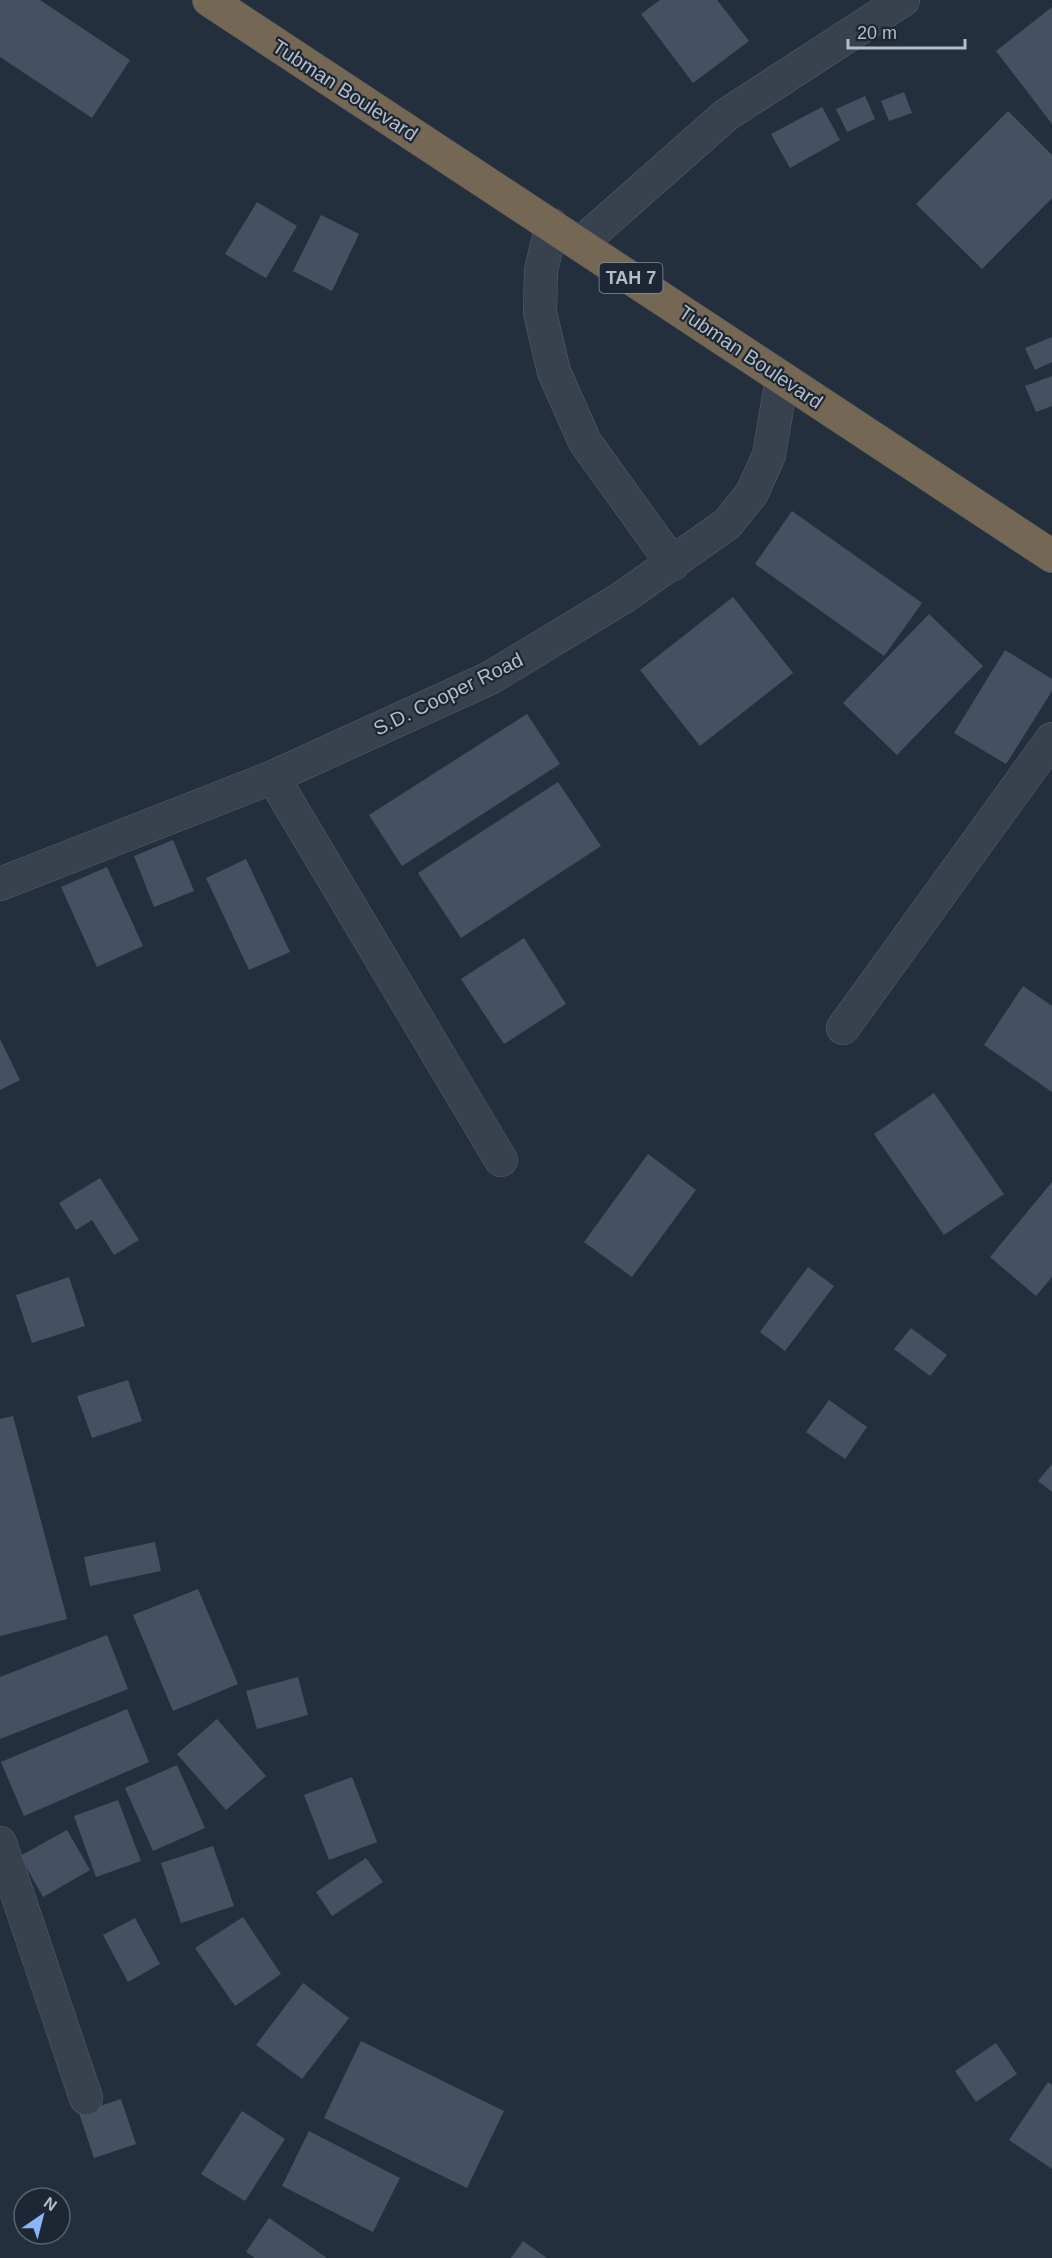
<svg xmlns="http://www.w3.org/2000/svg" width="1052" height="2258" font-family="Arial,sans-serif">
<rect width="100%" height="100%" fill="#242f3e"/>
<g fill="#455162">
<path d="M0 0H40L130 60 92 118 0 57Z"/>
<path d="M660 0H717L749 41 693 83 641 14Z"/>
<path d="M1052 7V124L996 51Z"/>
<path d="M904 92 912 113 889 121 881 101Z"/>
<path d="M865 96 875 119 847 132 836 109Z"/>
<path d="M822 107 840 140 790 168 771 134Z"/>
<path d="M1008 111 1052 155V198L982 269 916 204Z"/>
<path d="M257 202 297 226 266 278 225 254Z"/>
<path d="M321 215 359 234 332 291 293 271Z"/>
<path d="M1052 337V362L1035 370 1025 348Z"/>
<path d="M1052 376V406L1036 412 1025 386Z"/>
<path d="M792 511 922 603 884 656 755 564Z"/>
<path d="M733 597 793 673 700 746 640 670Z"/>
<path d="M929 614 983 666 897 755 843 703Z"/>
<path d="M1005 650 1052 679V691L1006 764 954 733Z"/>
<path d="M527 714 560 764 402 866 369 815Z"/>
<path d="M558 782 601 846 461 938 418 873Z"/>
<path d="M173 840 194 891 154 907 134 856Z"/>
<path d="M246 859 290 952 249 970 206 878Z"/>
<path d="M107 867 143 946 97 967 61 887Z"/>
<path d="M524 938 566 1004 504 1044 461 979Z"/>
<path d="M1023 986 1052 1006V1092L984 1045Z"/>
<path d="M0 1039 20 1080 0 1090Z"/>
<path d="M934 1093 1004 1194 944 1235 874 1134Z"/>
<path d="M648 1154 696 1190 632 1277 584 1242Z"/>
<path d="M100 1178 139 1240 114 1255 92 1220 76 1230 59 1203Z"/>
<path d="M1052 1182V1277L1036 1296 990 1257Z"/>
<path d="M808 1267 834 1286 785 1351 760 1332Z"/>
<path d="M69 1277 85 1326 32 1343 16 1295Z"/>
<path d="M911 1328 947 1355 930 1376 894 1349Z"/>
<path d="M128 1380 142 1421 92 1438 77 1396Z"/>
<path d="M829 1400 867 1427 845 1459 806 1432Z"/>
<path d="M13 1416 67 1619 0 1636V1419Z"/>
<path d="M1052 1464V1492L1038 1481Z"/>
<path d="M155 1542 161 1571 90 1586 84 1557Z"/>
<path d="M198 1589 238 1684 173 1711 133 1615Z"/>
<path d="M107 1635 128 1689 0 1739V1677Z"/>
<path d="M298 1677 308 1715 257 1729 246 1691Z"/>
<path d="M127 1709 149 1762 24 1816 1 1762Z"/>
<path d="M217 1719 266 1776 226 1810 177 1754Z"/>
<path d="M177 1765 205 1828 153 1851 125 1788Z"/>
<path d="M352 1777 377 1842 329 1860 304 1795Z"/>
<path d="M118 1800 141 1861 96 1877 74 1816Z"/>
<path d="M67 1830 90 1870 43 1897 20 1856Z"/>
<path d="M213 1846 234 1906 181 1923 161 1863Z"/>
<path d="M366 1858 383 1882 332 1916 316 1892Z"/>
<path d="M243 1917 281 1974 235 2006 195 1948Z"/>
<path d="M135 1918 160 1964 128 1982 103 1935Z"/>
<path d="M303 1983 349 2018 302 2079 256 2045Z"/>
<path d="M361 2041 504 2111 467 2188 324 2118Z"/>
<path d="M996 2043 1017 2074 976 2102 955 2071Z"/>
<path d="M1048 2082 1052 2085V2169L1009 2140Z"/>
<path d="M121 2099 136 2144 94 2158 79 2113Z"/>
<path d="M242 2111 285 2139 245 2201 201 2174Z"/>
<path d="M309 2131 400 2178 373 2232 282 2186Z"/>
<path d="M269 2218 327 2258H255L246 2252Z"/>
<path d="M523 2241 547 2258H511Z"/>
</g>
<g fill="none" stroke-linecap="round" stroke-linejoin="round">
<defs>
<g id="minor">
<path d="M552 225 541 270 540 313 554 372 585 442 673 564"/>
<path d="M580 244 726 115 903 0"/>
<path d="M273 777 501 1160"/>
<path d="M0 884 273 777 490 678 622 598 727 524 752 493 769 455 782 378"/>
<path d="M843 1028 1052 739"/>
<path d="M0 1843 86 2098"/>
</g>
<path id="highway" d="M209 0 1052 556"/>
</defs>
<use href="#minor" stroke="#565f6c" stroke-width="34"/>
<use href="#highway" stroke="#434c59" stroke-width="34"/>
<use href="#minor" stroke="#38414e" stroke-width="33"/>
<use href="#highway" stroke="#746855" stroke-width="33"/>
</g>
<g text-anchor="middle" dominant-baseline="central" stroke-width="4.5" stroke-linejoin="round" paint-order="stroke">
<rect fill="#1d2633" stroke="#878f9c" stroke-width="1.5" x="599.5" y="263" width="63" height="30" rx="4.5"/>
<g font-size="18" font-weight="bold" fill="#b4bcc9">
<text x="631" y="278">TAH 7</text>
</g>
<g font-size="20" fill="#b4bcc9" stroke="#1d2633">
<text transform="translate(345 90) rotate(33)">Tubman Boulevard</text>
<text transform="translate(751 357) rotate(34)">Tubman Boulevard</text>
<text transform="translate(448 694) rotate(-26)">S.D. Cooper Road</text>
</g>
</g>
<g transform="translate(42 2216) rotate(35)"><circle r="28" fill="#1d2633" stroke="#59626f" stroke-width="1.5"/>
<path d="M0-4.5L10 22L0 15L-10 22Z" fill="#8ab4f8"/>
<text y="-9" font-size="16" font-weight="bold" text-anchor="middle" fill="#b4bcc9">N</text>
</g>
<path d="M848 39v9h117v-9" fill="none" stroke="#b4bcc9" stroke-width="3"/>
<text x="857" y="39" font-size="18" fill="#b4bcc9" stroke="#1d2633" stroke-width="4.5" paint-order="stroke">20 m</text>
</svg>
